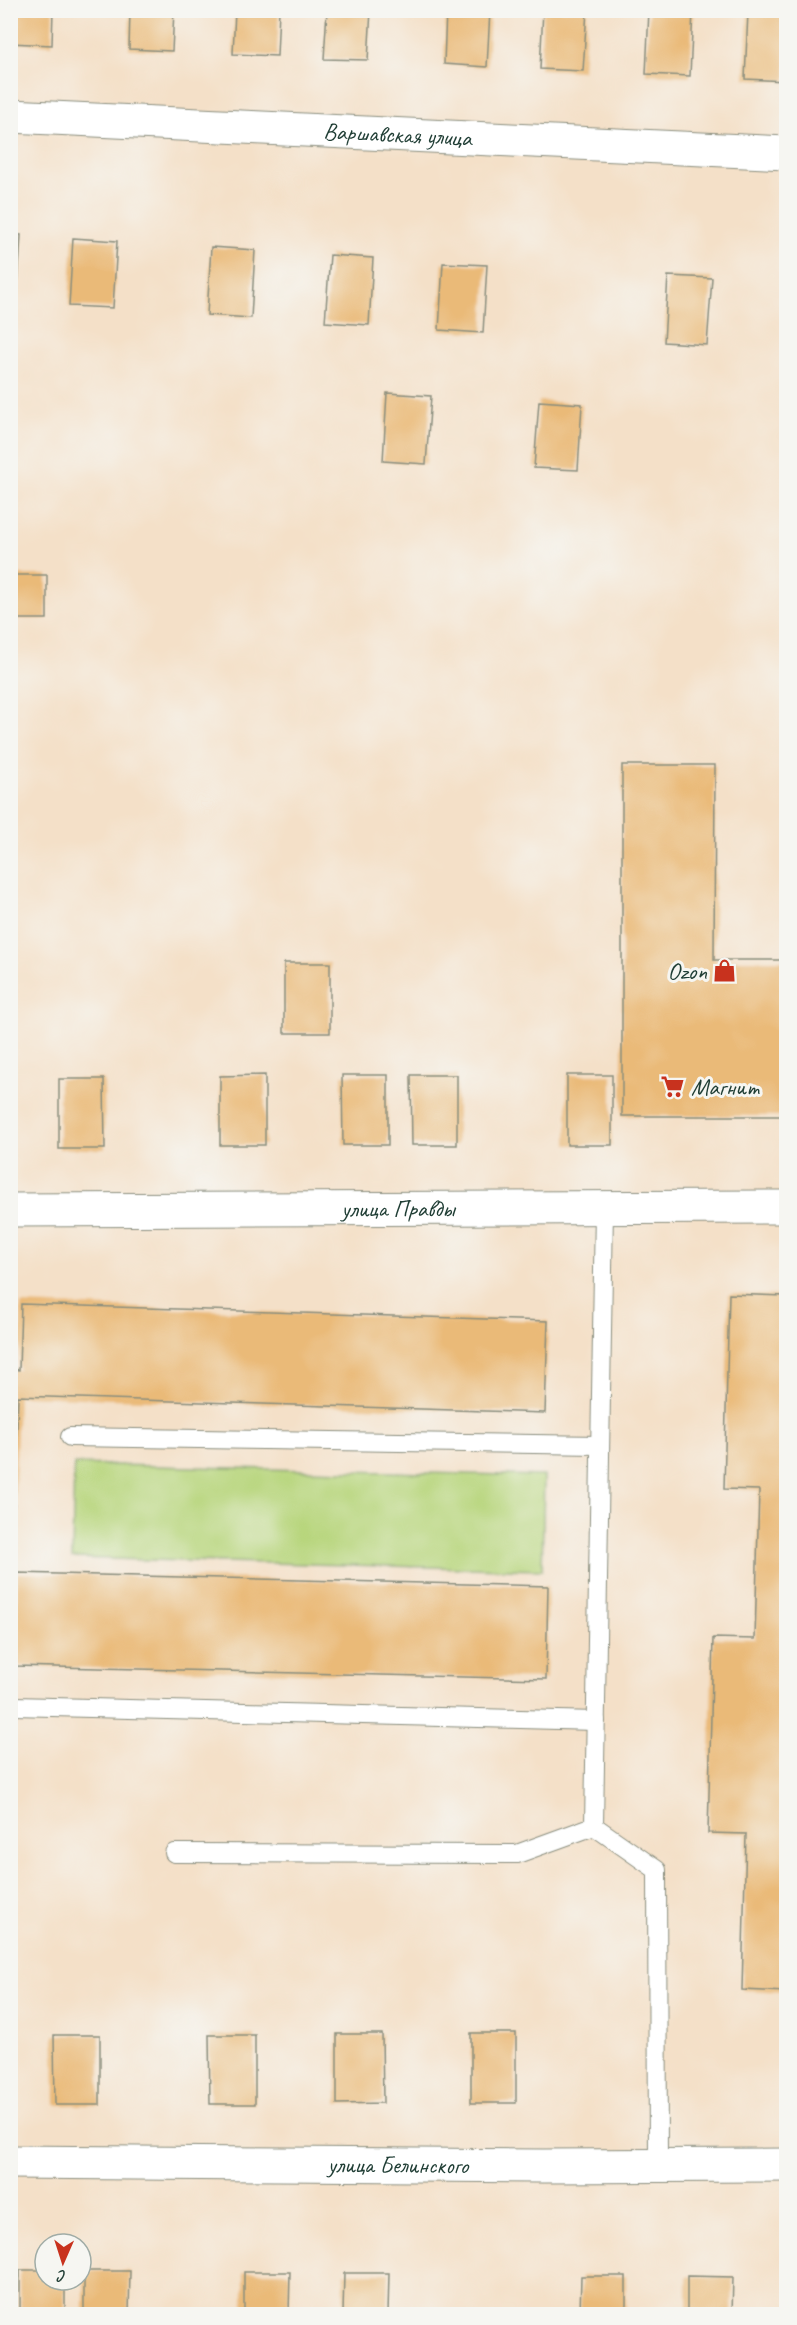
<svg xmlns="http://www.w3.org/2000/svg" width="797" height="2325" font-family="Caveat,sans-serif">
<rect width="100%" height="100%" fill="#f6f6f2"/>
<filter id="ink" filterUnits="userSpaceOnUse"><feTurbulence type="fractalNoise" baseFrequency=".0167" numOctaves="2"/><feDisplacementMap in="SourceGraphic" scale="12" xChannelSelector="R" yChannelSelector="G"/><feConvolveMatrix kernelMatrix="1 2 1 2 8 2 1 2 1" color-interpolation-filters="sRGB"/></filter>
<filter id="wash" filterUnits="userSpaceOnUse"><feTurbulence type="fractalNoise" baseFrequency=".008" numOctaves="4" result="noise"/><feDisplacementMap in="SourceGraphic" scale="24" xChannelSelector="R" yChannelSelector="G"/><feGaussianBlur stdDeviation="1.35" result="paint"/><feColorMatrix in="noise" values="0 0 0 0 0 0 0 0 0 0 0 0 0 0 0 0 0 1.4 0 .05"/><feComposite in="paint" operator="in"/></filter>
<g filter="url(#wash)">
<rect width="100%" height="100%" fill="#f4e0c8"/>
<path fill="#b7d57b" stroke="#6b8958" stroke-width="1.5" d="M74 1464 544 1476 542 1570 72 1558Z"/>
<g id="blocks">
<g fill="#eaba78">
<path d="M10 10H53L52 45 10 43Z"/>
<path d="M130 10H174L172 51 129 49Z"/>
<path d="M235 10H279L277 56 233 54Z"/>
<path d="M327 10H371L368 60 324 59Z"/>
<path d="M446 10H490L487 67 444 64Z"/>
<path d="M543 10H587L583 71 540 69Z"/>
<path d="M649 10H693L690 76 646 74Z"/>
<path d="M748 12 786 14V81L745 79Z"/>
<path d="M10 234 21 235 17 302H10Z"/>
<path d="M73 238 117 241 113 308 69 306Z"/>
<path d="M211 247 255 250 251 318 207 315Z"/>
<path d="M330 255 373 258 369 325 325 322Z"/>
<path d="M443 263 487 265 483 333 439 330Z"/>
<path d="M668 276 712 278 707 345 664 342Z"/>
<path d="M387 393 431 396 426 464 383 461Z"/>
<path d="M539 401 582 404 578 470 534 468Z"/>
<rect x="10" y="575" width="37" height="44"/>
<path d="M622 765H715L714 960H786V1116H622Z"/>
<rect x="284" y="963" width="46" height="70"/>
<path d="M265 1075V1145H220V1076Z"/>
<path d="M342 1075H388V1145H343Z"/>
<path d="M411 1075H457V1145H412Z"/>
<rect x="567" y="1075" width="45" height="70"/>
<path d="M59 1079H104L105 1149H59Z"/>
<path d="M729 1294 786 1296V1992L742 1990 746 1834 708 1833 713 1638 755 1639 759 1490 724 1489Z"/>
<path d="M21 1304 548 1321 545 1413 18 1396 14 1517H10V1369L19 1370Z"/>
<path d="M17 1573 548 1586 546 1679 15 1666Z"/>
<rect x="471" y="2033" width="45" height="70"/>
<path d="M337 2034H382L383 2103 337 2104Z"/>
<path d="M54 2035H100V2105H55Z"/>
<path d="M209 2035H255V2104H210Z"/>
<path d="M20 2270H45V2280H65V2314H20Z"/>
<path d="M84 2271H130L129 2314H84Z"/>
<path d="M244 2272H290L289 2314H244Z"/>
<path d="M344 2273H389L388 2314H343Z"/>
<path d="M581 2276H626V2314H580Z"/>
<path d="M687 2276 733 2277 732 2314H687Z"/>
</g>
</g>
</g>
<g filter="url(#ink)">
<use href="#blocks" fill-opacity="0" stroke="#8a8e7e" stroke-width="1.5"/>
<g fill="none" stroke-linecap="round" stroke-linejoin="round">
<defs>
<g id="service">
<path d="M604 1209 594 1826 657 1870 658 2165"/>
<path d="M70 1437 600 1445"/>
<path d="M14 1706 596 1721"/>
<path d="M174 1853 517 1854 594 1826"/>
</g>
<g id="minor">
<path id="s1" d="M10 116 786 153"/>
<path id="s2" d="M10 2162 543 2166 786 2165"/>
</g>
<g id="tertiary">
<path id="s3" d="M10 1210 786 1207"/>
</g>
</defs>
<use href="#service" stroke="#8a8e7e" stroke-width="20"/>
<use href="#minor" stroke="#8a8e7e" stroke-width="35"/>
<use href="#tertiary" stroke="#8a8e7e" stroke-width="35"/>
<use href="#service" stroke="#fff" stroke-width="18"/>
<use href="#minor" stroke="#fff" stroke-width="33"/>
<use href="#tertiary" stroke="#fff" stroke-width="33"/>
</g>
</g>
<defs>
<symbol id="shop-bare" viewBox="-9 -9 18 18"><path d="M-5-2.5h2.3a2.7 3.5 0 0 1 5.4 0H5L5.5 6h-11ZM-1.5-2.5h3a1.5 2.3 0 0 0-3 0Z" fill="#c8321e" stroke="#f6f6f2" stroke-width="2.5" paint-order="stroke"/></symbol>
<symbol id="supermarket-bare" viewBox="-9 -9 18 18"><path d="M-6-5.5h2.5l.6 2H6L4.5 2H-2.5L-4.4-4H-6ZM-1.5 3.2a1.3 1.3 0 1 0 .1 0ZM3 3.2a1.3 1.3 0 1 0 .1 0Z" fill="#c8321e" stroke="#f6f6f2" stroke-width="2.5" paint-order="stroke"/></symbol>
</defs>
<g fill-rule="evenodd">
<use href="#shop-bare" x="708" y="954" width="33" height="33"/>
<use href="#supermarket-bare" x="656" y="1070" width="33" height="33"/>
</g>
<g text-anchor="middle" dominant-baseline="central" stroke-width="6" stroke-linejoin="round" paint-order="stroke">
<g font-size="24" fill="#1f3d34" stroke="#f6f6f2">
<text stroke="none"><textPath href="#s1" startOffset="388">Варшавская улица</textPath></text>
<text stroke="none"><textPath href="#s3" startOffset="388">улица Правды</textPath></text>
<text stroke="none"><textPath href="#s2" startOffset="388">улица Белинского</textPath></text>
</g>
<g font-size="24" fill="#1f3d34" stroke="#f6f6f2" text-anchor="end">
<text x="707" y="971">Ozon</text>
<text x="691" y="1087" text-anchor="start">Магнит</text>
</g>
</g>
<rect width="797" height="2325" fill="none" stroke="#f6f6f2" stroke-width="36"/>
<g transform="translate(63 2262) rotate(183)"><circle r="28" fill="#f6f6f2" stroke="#a0aca6" stroke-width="1.5"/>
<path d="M0-4.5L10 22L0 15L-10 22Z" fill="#c8321e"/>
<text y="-9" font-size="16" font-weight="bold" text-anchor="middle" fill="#1f3d34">С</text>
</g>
</svg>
